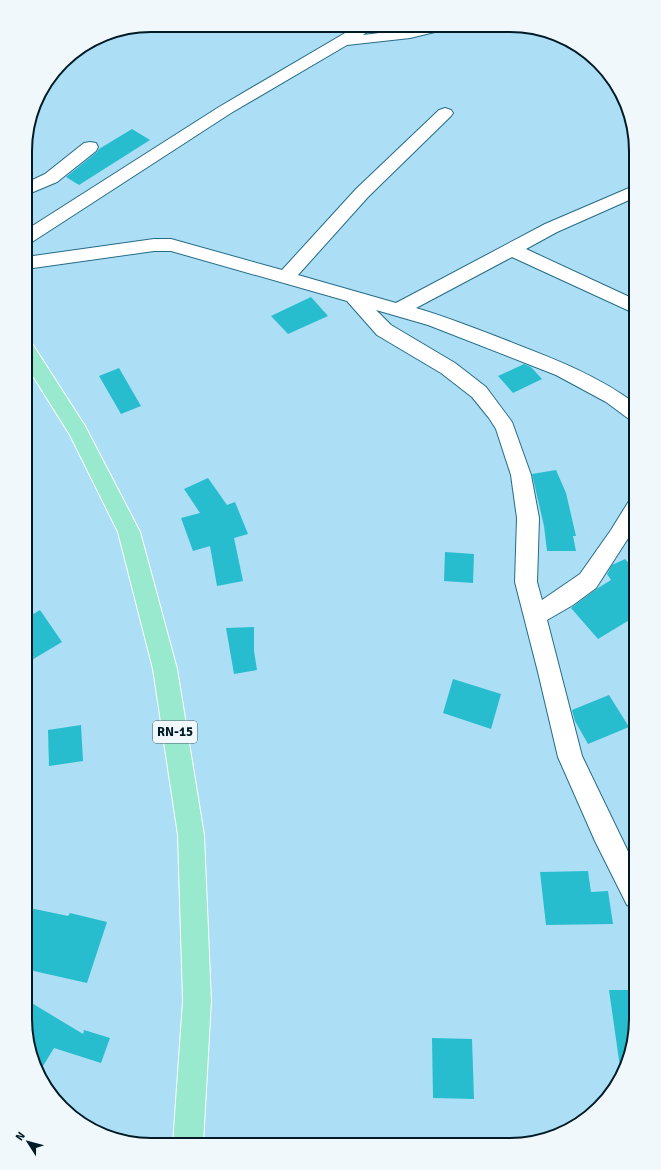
<svg xmlns="http://www.w3.org/2000/svg" width="661" height="1170" font-family="Signika,sans-serif">
<rect width="100%" height="100%" fill="#acdef5"/>
<g fill="#28bdce">
<path d="M132 129 150 140 79 185 66 177 97 152 99 149Z"/>
<path d="M311 297 328 316 288 334 271 316Z"/>
<path d="M524 364 531 367 542 379 513 393 498 376Z"/>
<path d="M119 368 141 406 121 414 99 376Z"/>
<path d="M556 470 566 493 576 536H573L576 551H547L544 526 532 474Z"/>
<path d="M208 478 227 505 235 502 248 534 234 538 243 581 217 586 210 546 193 551 181 518 200 513 184 489Z"/>
<path d="M445 552 474 554 473 583 444 581Z"/>
<path d="M625 559 636 571V616L598 639 571 608 598 588 611 580 607 574 612 565Z"/>
<path d="M40 610 62 642 25 664V619Z"/>
<path d="M254 627V651L257 670 234 674 226 628Z"/>
<path d="M453 679 501 694 491 729 443 713Z"/>
<path d="M609 695 629 727 588 744 575 721 572 710Z"/>
<path d="M81 725 83 761 49 766 48 730Z"/>
<path d="M588 871 591 892 608 891 613 924 546 925 540 872Z"/>
<path d="M25 907 68 916 70 913 107 922 87 983 25 969Z"/>
<path d="M609 990H636V1027L629 1059 621 1074Z"/>
<path d="M25 999 83 1034 84 1030 110 1038 101 1063 54 1048 40 1071 32 1059 25 1019Z"/>
<path d="M432 1038 472 1039 474 1099 433 1098Z"/>
</g>
<g fill="none" stroke-linecap="round" stroke-linejoin="round">
<defs>
<g id="minor">
<path d="M357 26H375L363 35C390 32 418 25 445 27L443 30 410 38 347 45 231 113 32 242 26 244V230L219 107Z"/>
<path d="M445 108 451 110 453 113 451 116 368 197 298 275 396 303 545 224 636 185V197L557 232 526 249 636 300V314L512 257 416 308C447 317 477 329 508 341 552 358 597 375 636 404V421L629 419 606 402 556 375 428 325 376 310 391 325 455 363 486 387 512 422 531 475 539 518 537 582 542 600 580 574 611 530 629 501 636 499V526L596 588 573 605 547 620 582 756 636 868V909L627 905 595 841 558 757 538 672 515 582 517 518 511 475 496 429 489 418 472 397 441 373 377 335 347 301 171 251H154L26 269V257L154 239H171L282 270 356 189 439 110Z"/>
<path d="M90 142 96 143 98 147 96 151 57 182 26 195V183L45 174 84 143Z"/>
</g>
<path id="major" d="M26 343 33 345 85 426 140 532 177 669 204 835 211 1001 203 1144H173L183 1001 178 835 153 669 118 532 70 435 26 365Z"/>
</defs>
<use href="#minor" stroke="#256c87" stroke-width="2"/>
<use href="#major" stroke="#fff" stroke-width="2"/>
<use href="#minor" fill="#fff" fill-rule="evenodd"/>
<use href="#major" fill="#98e9ce" fill-rule="evenodd"/>
</g>
<g text-anchor="middle" dominant-baseline="central" stroke-width="3" stroke-linejoin="round" paint-order="stroke">
<rect fill="#f0f8fc" stroke="#485d66" stroke-width="1" x="153" y="721" width="44" height="22" rx="3"/>
<g font-size="13" font-weight="bold" fill="#001b26">
<text x="175" y="732">RN-15</text>
</g>
</g>
<path d="M0 0H661V1170H0ZM151 32H510A119 119 0 0 1 629 151V1019A119 119 0 0 1 510 1138H151A119 119 0 0 1 32 1019V151A119 119 0 0 1 151 32Z" fill="#f0f8fc" fill-rule="evenodd"/>
<path fill="none" stroke="#001b26" stroke-width="2" d="M151 32H510A119 119 0 0 1 629 151V1019A119 119 0 0 1 510 1138H151A119 119 0 0 1 32 1019V151A119 119 0 0 1 151 32Z"/>
<g transform="translate(28 1142) rotate(306)" stroke="#f0f8fc" stroke-width="3" paint-order="stroke">
<path d="M0-3L7 15L0 10L-7 15Z" fill="#001b26"/>
<text y="-6" font-size="11" font-weight="bold" text-anchor="middle" fill="#001b26">N</text>
</g>
</svg>
